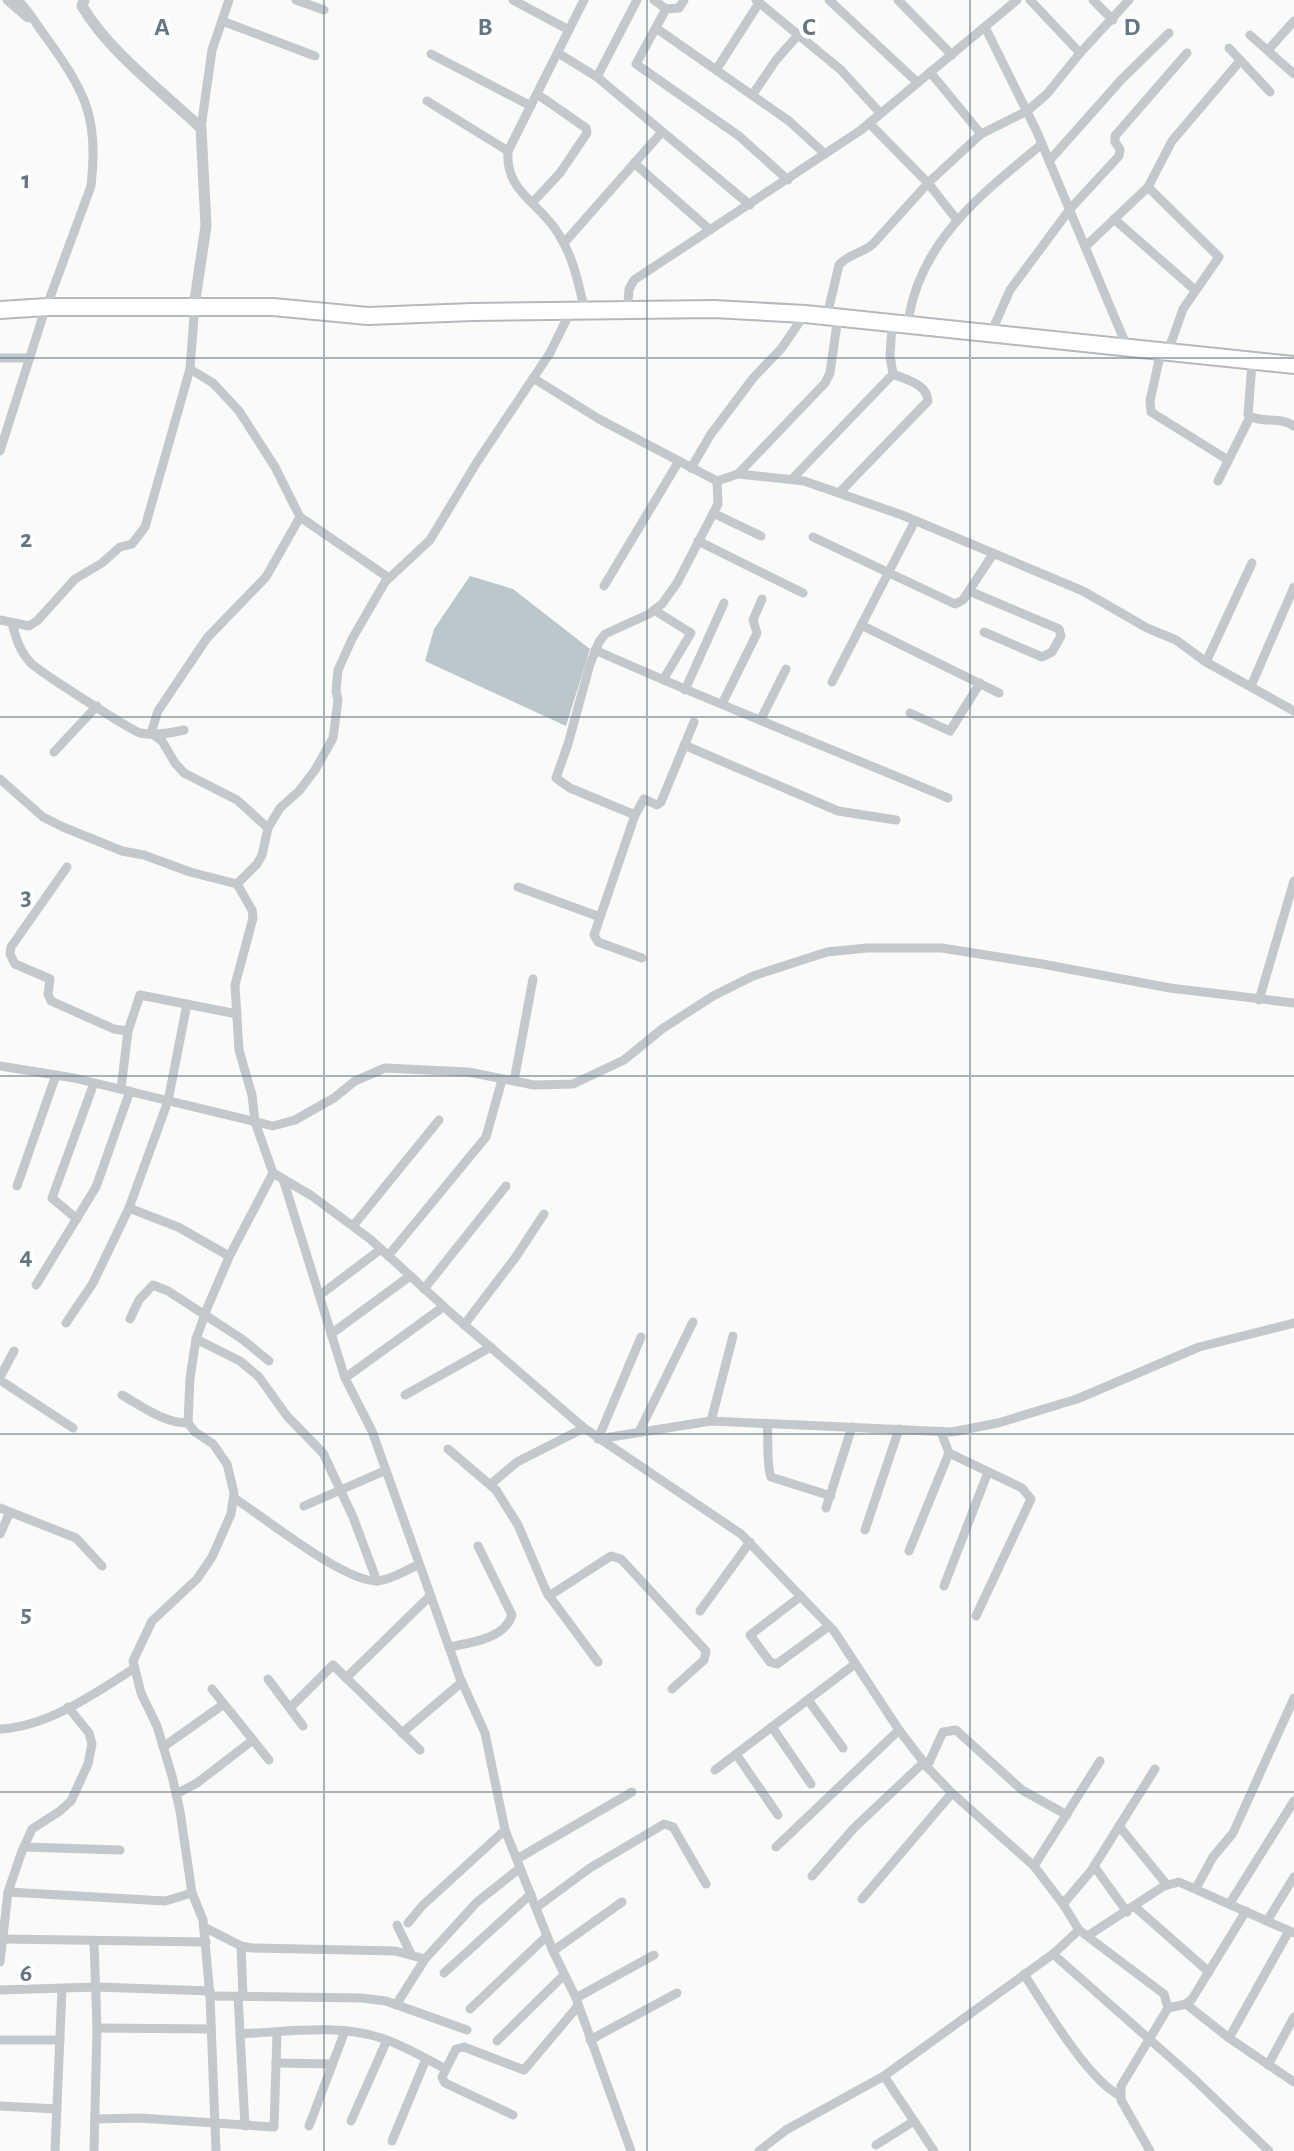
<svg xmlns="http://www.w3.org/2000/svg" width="1294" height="2151" font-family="'Alegreya Sans',sans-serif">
<rect width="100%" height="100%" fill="#fafaf8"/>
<path fill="#bbc7cb" d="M470 576 513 589 590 649 566 726 425 661 434 629Z"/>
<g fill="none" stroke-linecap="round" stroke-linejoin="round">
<defs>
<path id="trunk" d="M0 310 47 307H273L368 316 473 312 714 309 805 314 1294 365"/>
</defs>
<use href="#trunk" stroke="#b4b9bd" stroke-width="20"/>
<g stroke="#c3c8cc" stroke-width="9">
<path d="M7 0 28 18"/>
<path d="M296 0 324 10"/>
<path d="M513 0 569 30"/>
<path d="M654 0 666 9"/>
<path d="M684 0 679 8 666 9 636 64 739 136 788 180"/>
<path d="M756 0 841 70 880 113"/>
<path d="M829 0 917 82"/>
<path d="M898 0 952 55"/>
<path d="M1030 0 1080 53"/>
<path d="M1093 0 1113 20"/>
<path d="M222 21 315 56"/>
<path d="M985 27 1037 132 1127 347"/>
<path d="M656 28 789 121 825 154"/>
<path d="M1250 35 1294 74"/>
<path d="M1229 48 1270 92"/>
<path d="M1269 49 1294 21"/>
<path d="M558 53 597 77 750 205"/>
<path d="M431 54 531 106"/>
<path d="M716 70 759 3"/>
<path d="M930 72 981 134"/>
<path d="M597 77 637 0"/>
<path d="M753 94 776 60 799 34"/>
<path d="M427 101 508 151"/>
<path d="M869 123 928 183 957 220"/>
<path d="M201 128 212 50 229 0"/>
<path d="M1049 161 1121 80 1169 33"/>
<path d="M634 163 710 230"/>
<path d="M1148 187 1219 257 1183 309 1171 343"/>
<path d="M532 203 560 173 587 133 586 128 537 94"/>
<path d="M1114 219 1195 290"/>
<path d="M564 243 661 133"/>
<path d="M1086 246 1148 187 1172 141 1240 61"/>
<path d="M628 302 629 289 634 280 861 130 1017 0"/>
<path d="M195 303 190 369 213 383 239 411 275 467 300 517 389 578"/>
<path d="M583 303C577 277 572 255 558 233 539 202 505 192 508 151L584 0"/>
<path d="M829 307 839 265C848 254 863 253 873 244L928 183 981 134 1027 111 1047 94 1080 53 1129 0"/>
<path d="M909 316C923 238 984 192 1042 144"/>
<path d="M995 324 1010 290 1070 209 1119 156 1120 149 1115 142V136L1187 53"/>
<path d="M1161 351 1150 401 1151 412 1228 460"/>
<path d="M0 358H30"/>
<path d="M1252 363 1248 415C1261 424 1280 416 1294 426"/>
<path d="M533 378 599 419 717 481 738 474 804 481 902 515 1083 591 1147 628 1176 640 1206 662 1294 711"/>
<path d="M0 451 42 319 91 186C99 119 86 93 48 40 38 27 30 12 18 0"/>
<path d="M691 468 711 434 754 377 781 349 805 314"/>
<path d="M738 474 825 383 830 373 838 317"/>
<path d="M792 479 893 374 890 356 892 324"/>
<path d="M1218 481 1250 417"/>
<path d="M840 492 928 401C927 384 907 380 893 374"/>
<path d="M713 513 761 536"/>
<path d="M813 537 955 604 963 600 993 554"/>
<path d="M698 541 803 593"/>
<path d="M604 586 679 461"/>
<path d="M969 591 1059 629 1061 636 1052 652 1042 657 984 632"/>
<path d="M654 610 691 633 663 680"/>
<path d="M0 620 29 626 37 621 75 579 102 563 120 547 132 544 145 527 190 369"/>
<path d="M12 623C16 638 19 650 30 662 36 670 131 730 140 733 154 736 171 733 184 730"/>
<path d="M861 625 999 693"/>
<path d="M595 650C711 702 830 748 948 798"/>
<path d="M1206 662 1252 563"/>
<path d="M832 682 915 521"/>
<path d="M1251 686 1294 587"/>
<path d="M685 690 724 603"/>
<path d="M722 704 757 633 753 620 762 599"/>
<path d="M910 713 950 731 980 683"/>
<path d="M761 719 786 669"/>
<path d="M694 722 661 802 657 805 644 799 635 815 570 788 556 778 568 744 590 664 599 642 605 634 649 614 662 604 677 583 718 504 717 481"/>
<path d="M684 745 838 811 896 820"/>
<path d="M54 752 97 706"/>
<path d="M0 779 43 817 63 827 122 851 144 855 190 872 237 884 252 910 253 918 235 985 239 1050 252 1095 255 1122 273 1173 312 1196 370 1239 452 1314 584 1428 741 1534 834 1631 899 1730 928 1768 952 1793 1034 1866 1063 1904 1079 1930 1164 1994 1168 2008 1121 2086V2100L1150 2151"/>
<path d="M635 815 594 935 598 942 642 958"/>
<path d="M268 828 237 800 184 773 175 763 162 741 151 733 158 711 207 638 266 577 300 517"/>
<path d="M67 867 11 947 10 954 15 964 50 979 48 994 51 1001 114 1029 128 1031"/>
<path d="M237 884 257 864 262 855 268 828 280 808 299 791 315 770 333 738 338 700 336 691 338 670 352 639 385 582 430 540 477 462 550 353 572 308"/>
<path d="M518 887 600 917"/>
<path d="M1259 1000 1294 881"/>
<path d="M0 1066 74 1078 273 1126 295 1120 334 1098 355 1081 385 1068 468 1072 534 1085 573 1084 624 1060 662 1029 713 996 753 976 827 952 867 948H942L1042 964 1170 988 1294 1003"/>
<path d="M514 1081 533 979"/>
<path d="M121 1089 128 1031 140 995 237 1014"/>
<path d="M283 1179 345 1378 372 1431 460 1678 485 1733 505 1830 553 1951 576 1998 631 2151"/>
<path d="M17 1186 56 1075"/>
<path d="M129 1208 178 1227 229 1256"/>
<path d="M77 1219 52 1198 94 1083"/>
<path d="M353 1226 439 1120"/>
<path d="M388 1256 486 1137 502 1080"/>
<path d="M36 1285 96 1187 130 1091"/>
<path d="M424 1289 506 1186"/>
<path d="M320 1295 381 1249"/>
<path d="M130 1319 139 1300 153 1285 168 1291 242 1339 269 1361"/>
<path d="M66 1323 93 1283 129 1208 168 1101 187 1004"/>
<path d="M464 1325 515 1258 544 1214"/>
<path d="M331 1334 410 1276"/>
<path d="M641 1337 598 1439 711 1421 952 1432 998 1423 1077 1399 1199 1347 1294 1323"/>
<path d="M196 1339 240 1361 259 1377 287 1416 323 1453 353 1517 377 1581"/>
<path d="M0 1377 14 1351"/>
<path d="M345 1378 443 1307"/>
<path d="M0 1380 73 1428"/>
<path d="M122 1395C143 1407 164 1423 188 1423"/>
<path d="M405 1395 491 1347"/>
<path d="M711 1421 733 1336"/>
<path d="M767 1424C769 1439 766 1464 771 1477L831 1496"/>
<path d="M639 1432 693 1322"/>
<path d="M448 1449 496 1490 518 1525 547 1593 598 1662"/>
<path d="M949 1453 1022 1488 1031 1499 976 1616"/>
<path d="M491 1484 517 1462 584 1428"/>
<path d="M234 1498C264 1517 345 1583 378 1581 391 1580 406 1570 418 1565"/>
<path d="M304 1506 384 1471"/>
<path d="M0 1508 76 1538 102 1566"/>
<path d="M826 1508 852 1427"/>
<path d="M865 1530 899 1429"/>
<path d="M0 1534 10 1512"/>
<path d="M909 1551 949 1453 941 1432"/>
<path d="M944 1586 988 1472"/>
<path d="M549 1596 611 1556 621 1559 706 1651 704 1660 672 1689"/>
<path d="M801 1596 750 1635 770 1662 777 1664 829 1626"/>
<path d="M700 1611 750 1542"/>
<path d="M449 1647C469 1643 505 1639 512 1615L478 1546"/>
<path d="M346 1678 430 1596"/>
<path d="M268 1679 303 1726"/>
<path d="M212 1689 269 1760"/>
<path d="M808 1700 843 1748"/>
<path d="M291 1707 333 1665 420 1750"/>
<path d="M772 1727 811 1784"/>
<path d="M0 1729C47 1727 94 1694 133 1669"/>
<path d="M402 1733 462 1682"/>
<path d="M163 1747 224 1704"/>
<path d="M736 1754 778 1815"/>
<path d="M927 1767 943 1732 956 1730 1022 1790 1067 1815"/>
<path d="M715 1770 855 1664"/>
<path d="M176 1794 197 1783 253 1740"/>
<path d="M1119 1826 1167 1885"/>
<path d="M24 1847 120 1850"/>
<path d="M776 1847 899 1730"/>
<path d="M517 1859 632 1792"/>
<path d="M1034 1866 1100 1761"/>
<path d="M1094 1866 1127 1912"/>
<path d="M812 1876 854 1828 924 1762"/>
<path d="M1196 1888 1213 1857 1233 1833 1294 1698"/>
<path d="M8 1892 165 1901 192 1893"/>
<path d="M862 1899 952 1793"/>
<path d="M1230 1903 1294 1801"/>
<path d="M1063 1904 1091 1871 1155 1769"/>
<path d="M537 1907 590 1868 664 1824 673 1827 706 1884"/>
<path d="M1135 1907 1209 1972"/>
<path d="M1267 1921 1294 1877"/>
<path d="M408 1923 422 1906 505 1830"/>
<path d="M397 1925 411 1954"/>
<path d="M204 1927 241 1946 252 1948 395 1951 425 1959"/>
<path d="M1089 1935 1164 1886 1179 1882 1294 1933"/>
<path d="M3 1939 206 1942"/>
<path d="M241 1946 243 1996"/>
<path d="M553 1951 622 1902"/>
<path d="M1053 1954 1191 2076 1269 2151"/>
<path d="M0 1962 8 1892 22 1851 32 1829 60 1811 71 1801 88 1764 92 1744 89 1733 68 1707"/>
<path d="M444 1973 531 1894"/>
<path d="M1024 1974C1043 2004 1090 2083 1121 2096"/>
<path d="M0 1990 97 1987 210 1991"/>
<path d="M210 1996 361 1998 386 2001 467 2030"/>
<path d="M238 1996 245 2126"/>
<path d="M576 1998 654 1955"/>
<path d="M1186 2004 1229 2038 1294 2082"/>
<path d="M396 2005 425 1959 477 1902 520 1868"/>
<path d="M1168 2008 1186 2004 1192 1999 1246 1911"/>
<path d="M470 2009 547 1936"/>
<path d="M97 2028 211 2029"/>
<path d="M240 2034C286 2032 340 2023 384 2039 405 2046 426 2059 446 2069"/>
<path d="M1229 2038 1289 1931"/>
<path d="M0 2040H60"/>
<path d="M590 2040 677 1993"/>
<path d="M497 2041 564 1975"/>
<path d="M276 2063 332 2064"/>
<path d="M1268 2065 1294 2017"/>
<path d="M884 2076 934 2151"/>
<path d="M0 2106 57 2109"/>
<path d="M513 2115 445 2083 442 2077 456 2049 464 2047 524 2070 578 2006"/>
<path d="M95 2119 140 2118 274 2127 277 2033"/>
<path d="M351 2121 387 2040"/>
<path d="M309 2126 345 2031"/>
<path d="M392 2141 426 2059"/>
<path d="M876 2145 914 2121"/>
<path d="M55 2151 62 1989"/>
<path d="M94 2151 97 2028 94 1941"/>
<path d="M216 2151 210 1996 203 1920 192 1893 180 1811 172 1776 157 1726 141 1693 133 1661 152 1621 197 1579 212 1557 231 1514 234 1493 227 1464 213 1444 195 1432 188 1423 190 1378 196 1339 208 1306 230 1255 273 1173"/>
<path d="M759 2151 786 2130 884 2076 1053 1954 1079 1930"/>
</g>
<path stroke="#c3c8cc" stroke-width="11" d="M84 0 82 6C109 52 162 91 201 128L206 226 195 300"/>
<use href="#trunk" stroke="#fff" stroke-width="16"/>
</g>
<path fill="none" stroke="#657683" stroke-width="2" stroke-opacity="0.55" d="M324 0V2151M647 0V2151M970 0V2151M0 358H1294M0 717H1294M0 1076H1294M0 1434H1294M0 1792H1294"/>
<g font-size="26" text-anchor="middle" font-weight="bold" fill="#657683" stroke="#fff" stroke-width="8" stroke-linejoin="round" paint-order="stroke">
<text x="162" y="35">A</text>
<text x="485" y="35">B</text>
<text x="809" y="35">C</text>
<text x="1132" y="35">D</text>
<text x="26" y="188">1</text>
<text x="26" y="547">2</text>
<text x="26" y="905">3</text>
<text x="26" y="1264">4</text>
<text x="26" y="1622">5</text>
<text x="26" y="1981">6</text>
</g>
</svg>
